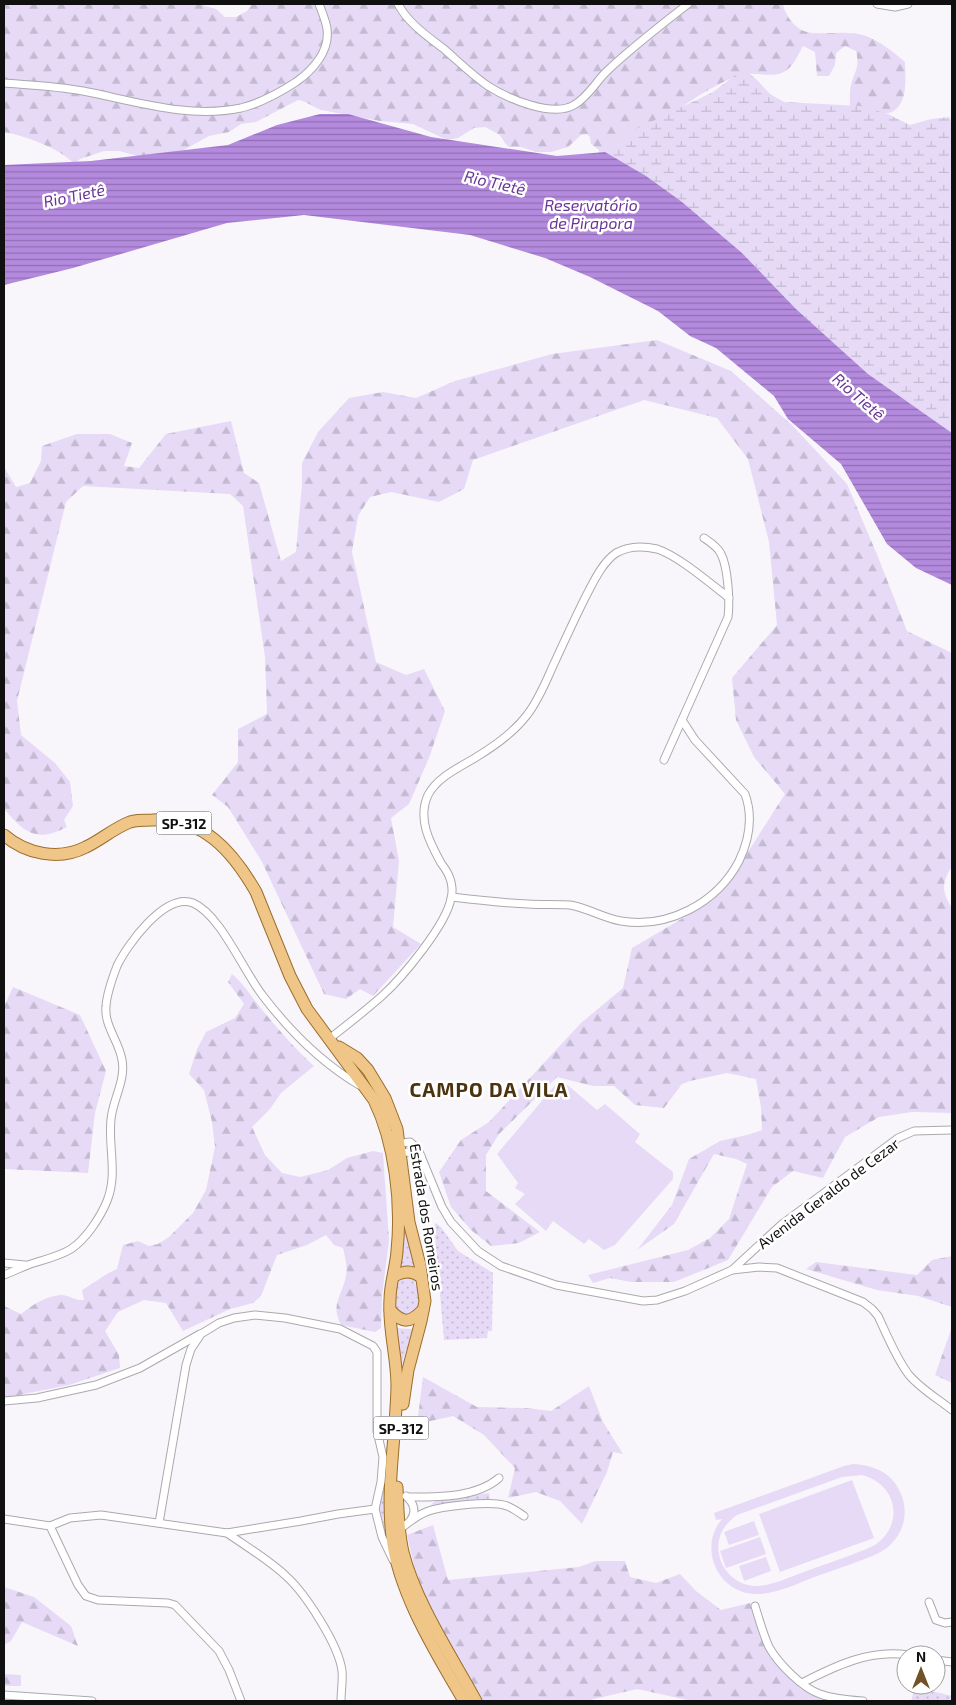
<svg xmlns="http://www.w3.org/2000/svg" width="956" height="1705" font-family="'Exo 2',sans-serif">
<defs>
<pattern id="grass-dots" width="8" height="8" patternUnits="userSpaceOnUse" patternTransform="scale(1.25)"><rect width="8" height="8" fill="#e6daf6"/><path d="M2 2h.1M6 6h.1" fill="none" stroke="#c4bad2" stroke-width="1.8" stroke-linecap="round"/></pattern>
<pattern id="forest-firs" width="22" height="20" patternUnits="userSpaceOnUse" patternTransform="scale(1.25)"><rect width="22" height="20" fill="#e6daf6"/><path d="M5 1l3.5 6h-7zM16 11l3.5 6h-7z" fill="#c4bad2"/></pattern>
<pattern id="wetland-marsh" width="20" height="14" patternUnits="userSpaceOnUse" patternTransform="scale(1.25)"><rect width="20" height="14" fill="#e6daf6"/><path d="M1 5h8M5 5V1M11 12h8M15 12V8" fill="none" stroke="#c4bad2"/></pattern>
<pattern id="water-rules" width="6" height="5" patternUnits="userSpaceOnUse" patternTransform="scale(1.25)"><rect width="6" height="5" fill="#b38ade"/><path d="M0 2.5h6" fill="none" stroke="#906fb3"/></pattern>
</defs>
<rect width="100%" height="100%" fill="#f9f6fb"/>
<g fill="url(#grass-dots)">
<path d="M436 1223 441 1227 458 1251 493 1273 492 1331H488L487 1338 444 1340 434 1225Z"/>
<path d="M405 1231 417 1269 398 1271 404 1232Z"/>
<path d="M402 1277H411C418 1284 422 1304 415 1313 413 1315 411 1317 408 1318L394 1308 393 1295 398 1280Z"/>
<path d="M414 1327 400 1369 395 1328 411 1329Z"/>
<path d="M388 1470 390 1546C376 1524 375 1492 388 1470Z"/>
<path d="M489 1493 490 1501 427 1508 437 1500Z"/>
<path d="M915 1687 952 1696V1701H911Z"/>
</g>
<g fill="url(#forest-firs)">
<path d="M4 4H199L216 9 225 17H236L247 11 252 4H783C785 15 795 29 807 32 826 36 847 29 866 36 878 40 895 53 905 62 905 77 909 103 892 112 888 114 881 113 877 113 867 113 859 114 850 109 850 101 849 93 851 85 855 69 860 69 856 51L845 46 836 53 835 65 829 76H817L815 52 803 46C798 55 793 68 782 73 771 77 758 73 747 74 731 75 689 100 678 111L598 156 599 150 591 144 590 137 587 134 581 135 568 147 551 152H536L521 147H509L505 143 500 135 485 127 474 128 458 138 447 140 413 124 380 121 321 110C313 107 306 101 298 100L256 122 241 124 229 132 209 136 182 151 141 157 119 151H104L80 159 74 164C62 149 23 135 4 132Z"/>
<path d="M657 340 731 371 792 425 847 484 878 557 907 631 952 653V867C941 882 942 893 952 908V1113L912 1112 879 1117 845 1137 823 1178 793 1171 772 1187 728 1260 674 1282H631L610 1278 593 1283 588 1275 688 1250 710 1238 729 1219 747 1164 736 1159 714 1154 674 1224 637 1250 672 1205 689 1159 720 1141 751 1134 762 1130 761 1108 756 1079 727 1073 690 1081 682 1084 664 1108 635 1105 614 1086H593L557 1077 499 1134 486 1155V1191L540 1232 519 1243 491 1246 471 1230 451 1207 439 1172 461 1140 489 1122 581 1023 623 988 632 948 705 905 730 880 785 794 754 757 736 720 732 678 777 625 769 542 748 459 717 418 644 400 473 460 464 489 439 502 391 492 370 497 358 516 352 552 376 662 406 675 424 669 445 711 429 758 409 804 391 818 399 861 393 927 421 944 373 996 360 989 346 999 324 994 262 862 228 807 212 795 238 762V729L267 714 265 657 243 506 230 494 83 486 66 502 17 701 21 735 55 763 70 782 73 806 64 820 67 827C36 843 25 833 4 809V467L16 487 30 483 41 461 42 446 77 434H110L132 443 124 466 139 468 166 434 231 421 244 473 259 483 281 561 296 552 302 484V463L318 432 349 398 383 392 416 398 455 381 552 354Z"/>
<path d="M232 974C245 985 252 998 263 1011 279 1030 295 1049 314 1066L281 1093 270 1109 252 1127 265 1155 282 1173 300 1177 328 1170 347 1158 373 1151 383 1153 389 1240 382 1296 381 1328 375 1332 341 1325C330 1304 342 1296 346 1276 348 1267 345 1257 343 1248L334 1245 326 1235 307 1245 277 1255 261 1296 253 1303 230 1309 183 1331 166 1303 144 1300 118 1312 105 1331 119 1355 120 1368 69 1385 4 1398V1306L21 1314C32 1305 46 1296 61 1295 69 1295 75 1301 84 1300L82 1290C94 1283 105 1274 117 1269L123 1245 138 1241 149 1246 158 1244 169 1237 193 1213 206 1190 215 1147 212 1122 204 1090 189 1074 197 1049 206 1032 235 1018 244 1004 228 982Z"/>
<path d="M13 987 80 1015 106 1071 95 1113 88 1173 4 1169V1007Z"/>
<path d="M952 1256V1307L918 1296 877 1290 806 1269 816 1262 917 1275 932 1260Z"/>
<path d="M952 1327V1383L935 1375Z"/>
<path d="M423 1377 477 1407 526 1408 551 1411 589 1386 603 1422 623 1454 613 1452 607 1472 582 1524 560 1501 536 1492 508 1498 515 1468 484 1435 453 1416 417 1424Z"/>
<path d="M433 1525 448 1580 579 1567 595 1561H625L630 1577 656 1583 680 1574 696 1591 721 1610 750 1603 769 1656 800 1688 819 1698 851 1701H692L637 1689 586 1701H480L424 1593 414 1566 407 1535Z"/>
<path d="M4 1587 34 1597 71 1626 78 1646 22 1622 11 1641 4 1645Z"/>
<path d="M4 1674 21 1675V1686H4Z"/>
</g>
<path fill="url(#wetland-marsh)" d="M746 71 756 79 770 94 784 102 860 106 888 114 910 125 931 119 949 117 952 122V433L868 374 796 309 742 253 605 152 632 131 713 92 737 74Z"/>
<g fill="#e6daf6" fill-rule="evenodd">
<path d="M564 1082 597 1110 605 1104 640 1134 635 1142 673 1172V1179L615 1245 604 1250 589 1239 584 1244 553 1221 546 1231 515 1204 525 1194 515 1188 518 1183 497 1154 557 1083Z"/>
<path d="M853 1464C874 1465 893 1473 901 1494 908 1510 905 1530 892 1543 888 1548 882 1551 877 1554 858 1562 839 1568 820 1575 800 1582 776 1595 755 1594 717 1593 698 1547 722 1519L716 1520 714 1513 844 1466ZM862 1475C897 1484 905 1524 875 1545 852 1556 827 1563 804 1572 789 1577 772 1586 756 1586 738 1586 722 1572 719 1554 716 1537 724 1524 737 1515L842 1477Z"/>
<path d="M852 1480 874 1538 780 1572 759 1514Z"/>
<path d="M754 1521 759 1535 729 1545 724 1532Z"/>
<path d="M760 1537 766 1554 726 1568 720 1551Z"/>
<path d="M766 1557 771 1571 744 1581 739 1566Z"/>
</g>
<path fill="url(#water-rules)" d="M320 114H348L431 137 557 156 605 152 646 176 682 202 742 253 796 309 868 374 952 433V585L916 568 887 544 841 464 788 419 774 396 716 348 690 336 658 311 590 277 545 258 470 235 304 215 227 223 73 268 4 285V165L91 161 228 145 277 125Z"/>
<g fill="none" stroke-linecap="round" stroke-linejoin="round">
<defs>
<g id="minor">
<path d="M398 4C408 23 427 36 444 49 458 61 472 75 488 86 507 98 552 118 574 105 588 97 595 83 606 72 631 48 661 25 688 4"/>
<path d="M877 4 895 7 908 4"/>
<path d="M4 83C30 85 57 86 83 91 135 101 188 119 241 108 261 103 279 93 296 82 313 70 330 51 327 29 326 21 322 12 319 4"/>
<path d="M664 760 728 617C730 602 728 567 721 554 718 547 710 542 704 538"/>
<path d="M452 897C477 900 502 903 528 904 542 905 556 904 570 905 588 908 603 918 621 921 668 929 717 903 739 861 749 840 753 816 745 794L695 740 682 720"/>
<path d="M329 1039C347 1025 365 1011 382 996 402 978 447 924 451 898 453 892 452 882 449 876 447 871 444 867 441 863 430 843 417 819 428 795 438 776 461 767 478 756 496 745 515 731 527 715 538 701 545 684 552 668 563 644 574 620 586 596 594 581 602 563 616 553 628 546 644 546 657 549 677 555 711 584 729 598"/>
<path d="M395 1144 410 1142 418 1149 442 1207 451 1222 478 1251 501 1266 556 1285 643 1301 657 1300 685 1291 732 1270 782 1224 898 1138 914 1131 952 1130"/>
<path d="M397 1153 410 1152 421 1156"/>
<path d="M4 1263 25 1265"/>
<path d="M732 1270 759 1267 777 1268 863 1302 872 1309 878 1316C887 1335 896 1358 909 1375 921 1389 938 1399 952 1410"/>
<path d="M4 1275C12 1272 20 1268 28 1265 42 1260 58 1257 71 1249 86 1239 100 1218 107 1201 118 1174 108 1147 111 1119 113 1099 126 1080 122 1060 119 1041 104 1026 106 1006 107 993 112 979 117 966 127 945 165 892 193 903 220 914 244 972 263 996 289 1030 322 1063 359 1085"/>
<path d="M4 1401 37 1398 96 1385 140 1368 200 1334"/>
<path d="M406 1496C414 1503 417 1512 410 1521"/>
<path d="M408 1497C437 1497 476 1498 499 1478"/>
<path d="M4 1519 50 1526 78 1585 86 1596 98 1600 168 1603 175 1605 219 1651 229 1670 241 1701"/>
<path d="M159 1523 186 1365 191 1349 201 1334 219 1323 234 1318 255 1315 285 1318 340 1329 373 1346 377 1352V1431L383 1457 381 1482 375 1509 382 1537 393 1560"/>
<path d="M50 1526 70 1518 101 1515 227 1533 301 1521 338 1514 375 1509"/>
<path d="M400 1529C408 1523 416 1516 426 1512 441 1506 493 1500 507 1506 513 1508 518 1512 524 1516"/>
<path d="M227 1533C247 1547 269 1560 286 1576 305 1593 339 1645 342 1671 343 1681 341 1691 341 1701"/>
<path d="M929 1602 936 1620 945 1623 952 1622"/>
<path d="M755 1606C759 1619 763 1634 769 1647 778 1663 802 1688 820 1694 833 1699 849 1700 863 1701"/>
<path d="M936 1660 952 1662"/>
<path d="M802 1683C835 1666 870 1649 908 1655"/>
<path d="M4 1695 92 1701"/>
</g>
<g id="primary">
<path d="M4 835C26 854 59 861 86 847 101 840 114 828 130 822 136 820 145 820 152 820 203 816 233 852 256 892L290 976 307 1009 374 1100C395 1143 402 1203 397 1251 396 1267 390 1283 390 1300 388 1328 397 1357 397 1386 396 1436 386 1487 392 1537 398 1592 436 1653 464 1701"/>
<path d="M339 1047 357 1058 368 1070 385 1098 397 1129 409 1222 420 1265 425 1301 421 1321 408 1370 403 1404"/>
<path d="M394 1276C404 1271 412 1270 421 1277"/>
<path d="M390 1310C403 1324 410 1323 423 1310"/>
<path d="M397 1487C398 1509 398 1531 403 1552 415 1601 452 1657 476 1701"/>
</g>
</defs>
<use href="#minor" stroke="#aba9ae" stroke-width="9"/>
<use href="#primary" stroke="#9a6e2a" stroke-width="13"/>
<use href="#minor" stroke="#fff" stroke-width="7"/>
<use href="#primary" stroke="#efc688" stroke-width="11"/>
</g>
<g text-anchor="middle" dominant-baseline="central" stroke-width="5" stroke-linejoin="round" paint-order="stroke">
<g fill="#fff" stroke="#585858" stroke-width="1">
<rect x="156.5" y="811.5" width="55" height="23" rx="4"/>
<rect x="373.5" y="1416.5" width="55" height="23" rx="4"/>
</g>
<g font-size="14" font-weight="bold" fill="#101011">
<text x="184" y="823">SP-312</text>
<text x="401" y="1428">SP-312</text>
</g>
<g font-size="15" fill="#101011" stroke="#fff">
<text transform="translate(828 1193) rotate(-37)">Avenida Geraldo de Cezar</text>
<text transform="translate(427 1217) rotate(81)">Estrada dos Romeiros</text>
</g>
<g font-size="16" font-style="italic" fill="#6a3597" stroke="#fff">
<text transform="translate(495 182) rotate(13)">Rio Tietê</text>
<text transform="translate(74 195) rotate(-12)">Rio Tietê</text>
<text x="591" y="204">Reservatório<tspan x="591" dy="18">de Pirapora</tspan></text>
<text transform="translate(859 396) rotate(41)">Rio Tietê</text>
</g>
<g font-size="20" font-weight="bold" letter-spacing="1" fill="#4b3310" stroke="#fff">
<text x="489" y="1089">CAMPO DA VILA</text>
</g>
</g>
<rect width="956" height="1705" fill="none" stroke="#101011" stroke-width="10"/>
<g transform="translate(921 1670)"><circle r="24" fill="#ffffff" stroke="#9f9fa0"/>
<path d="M0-4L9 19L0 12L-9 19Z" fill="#715227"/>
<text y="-8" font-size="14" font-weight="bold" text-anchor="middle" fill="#101011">N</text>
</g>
</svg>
